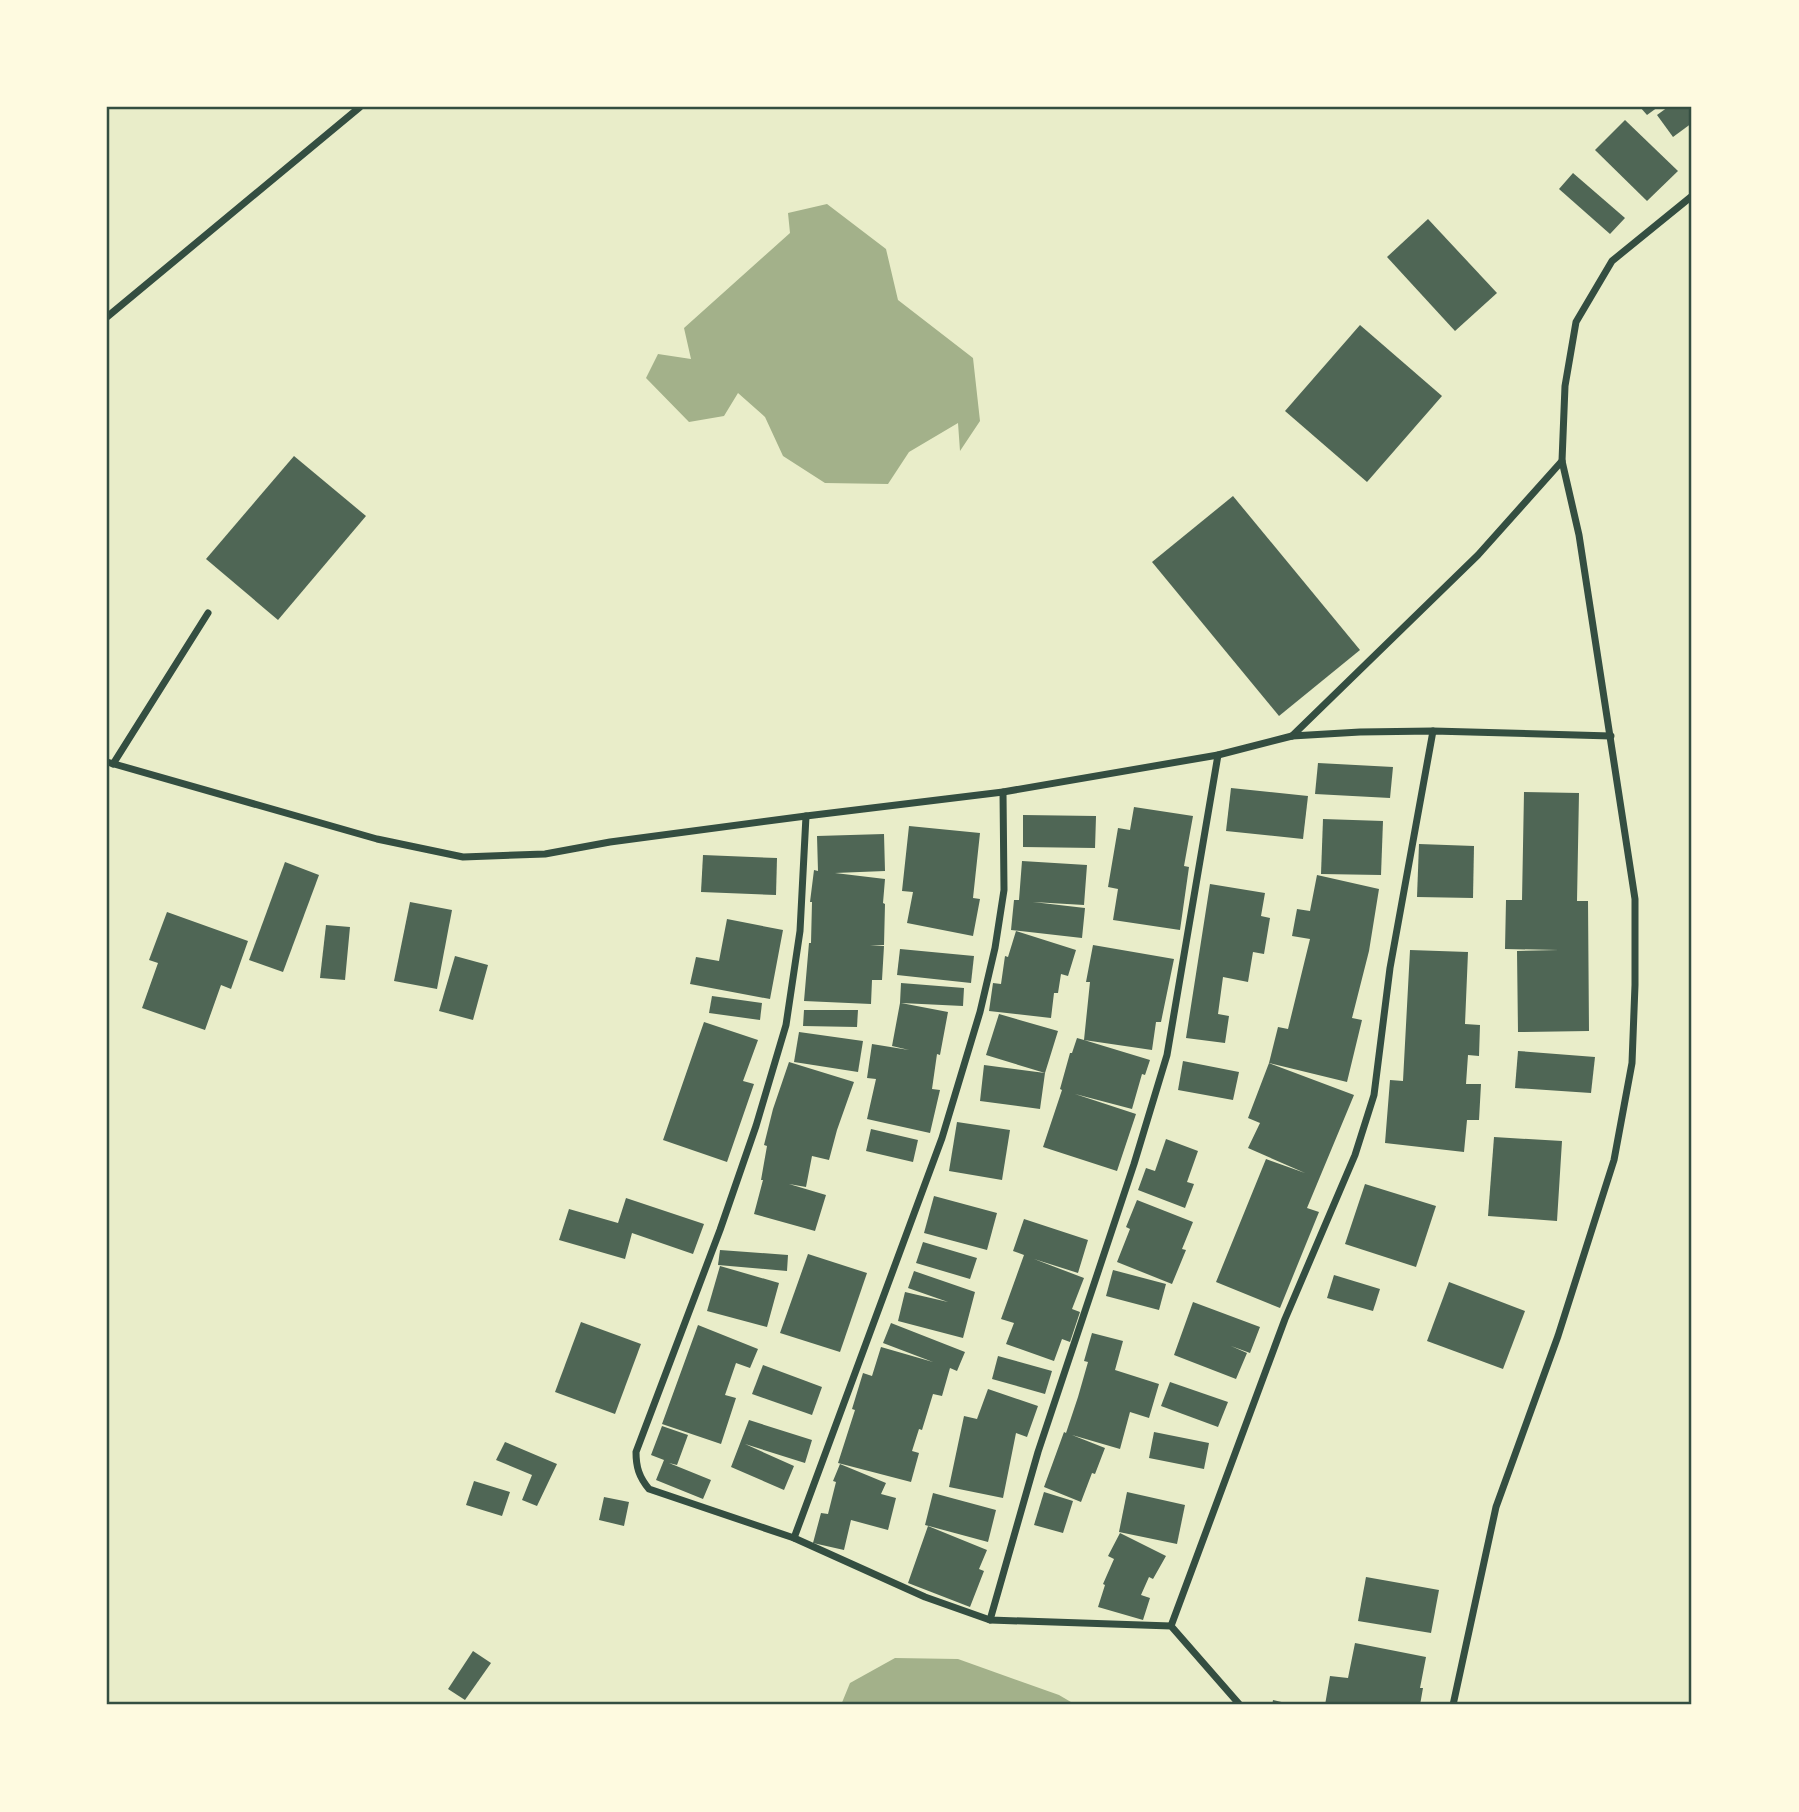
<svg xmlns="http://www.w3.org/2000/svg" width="1799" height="1812" font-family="'Roboto Condensed',sans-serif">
<rect width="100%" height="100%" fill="#e9edc9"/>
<g fill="#a3b18a">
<path d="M827 204 886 249 898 300 973 358 980 421 960 451 958 423 909 452 888 484 825 483 783 456 765 417 738 393 724 416 689 422 646 378 658 354 691 359 684 328 790 233 788 213Z"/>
<path d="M895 1658 958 1659 1059 1695 1076 1705H841L850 1683Z"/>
</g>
<g fill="#4f6655">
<path d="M1640 107H1658L1647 115Z"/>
<path d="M1668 107H1692V123L1673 137 1657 115Z"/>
<path d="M1625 120 1678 171 1647 201 1595 150Z"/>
<path d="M1573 173 1625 218 1610 234 1559 189Z"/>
<path d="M1428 219 1497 293 1455 331 1387 257Z"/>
<path d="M1360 325 1442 396 1367 482 1285 411Z"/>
<path d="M294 456 366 516 278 620 206 559Z"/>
<path d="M1233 496 1360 650 1279 716 1152 562Z"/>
<path d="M1318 763 1393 767 1390 798 1315 794Z"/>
<path d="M1231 788 1308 796 1303 839 1226 831Z"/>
<path d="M1524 792 1579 793 1577 901H1588L1589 1031 1518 1032 1517 951 1559 950 1505 949 1506 900H1522Z"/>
<path d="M1134 807 1193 816 1184 866 1189 867 1180 930 1113 920 1118 889 1108 887 1118 828 1130 830Z"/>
<path d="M1023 815 1096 816 1095 848 1023 847Z"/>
<path d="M1323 819 1383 821 1381 875 1321 874Z"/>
<path d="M909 826 980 833 973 898 980 899 973 936 907 923 913 892 902 891Z"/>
<path d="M884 834 885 871 835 873 885 879 883 903 885 904 884 945 870 946H884L882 980H872L871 1004 804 1001 809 943H811L812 902H810L814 870 818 871 817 836Z"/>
<path d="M1419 844 1474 846 1473 898 1417 897Z"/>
<path d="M703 855 777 858 776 895 701 892Z"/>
<path d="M1022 861 1087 865 1084 905 1033 902 1085 908 1082 938 1011 930 1014 900H1019Z"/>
<path d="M285 862 319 875 283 972 249 960Z"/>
<path d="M1317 875 1379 889 1369 951 1352 1018 1362 1020 1347 1082 1269 1063 1278 1027 1288 1029 1310 939 1292 936 1297 909 1310 911Z"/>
<path d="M1210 884 1265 893 1261 916 1270 918 1264 954 1253 952 1248 982 1223 977 1218 1014 1229 1016 1225 1043 1186 1038Z"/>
<path d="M410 902 452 910 437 989 394 981Z"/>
<path d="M167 912 248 941 231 989 221 985 205 1030 142 1008 158 963 149 960Z"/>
<path d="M727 919 783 930 770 999 690 984 696 957 719 961Z"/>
<path d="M326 925 350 927 345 980 320 978Z"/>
<path d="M1016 931 1076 950 1068 976 1061 974 1058 993H1054L1051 1018 989 1011 993 983 1001 984 1005 956 1008 957Z"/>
<path d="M1093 945 1174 959 1161 1022H1156L1152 1050 1084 1040 1150 1060 1145 1075 1142 1074 1132 1109 1075 1094 1136 1114 1117 1171 1043 1147 1062 1090 1060 1089 1070 1053H1072L1077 1038 1084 1040 1090 982H1086Z"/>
<path d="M900 949 974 956 971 983 897 975Z"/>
<path d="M1410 950 1468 952 1465 1024 1480 1025 1479 1056 1468 1055 1466 1084H1481L1479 1120H1467L1464 1152 1385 1143 1390 1080 1403 1081Z"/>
<path d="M455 956 488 965 473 1020 439 1011Z"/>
<path d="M901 983 964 988 963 1006 901 1003 948 1012 940 1055 937 1054 932 1089 940 1090 930 1133 867 1119 876 1079 867 1078 872 1044 909 1050 892 1046 900 1003Z"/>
<path d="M712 996 762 1003 760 1020 709 1013Z"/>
<path d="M804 1010H858L857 1027 803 1026Z"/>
<path d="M999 1014 1058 1031 1045 1073 1040 1109 980 1101 984 1065 1045 1073 986 1055Z"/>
<path d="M704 1022 758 1040 743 1081 754 1084 727 1162 663 1140Z"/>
<path d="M799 1032 863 1041 858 1072 794 1062Z"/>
<path d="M1518 1051 1595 1057 1591 1093 1515 1088Z"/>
<path d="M1183 1061 1239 1072 1233 1100 1178 1090Z"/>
<path d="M789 1062 854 1082 837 1130 829 1160 812 1156 806 1187 789 1184 826 1195 815 1231 754 1214 763 1180H761L767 1146 764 1145 773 1109Z"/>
<path d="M1269 1063 1354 1095 1307 1208 1319 1212 1280 1308 1216 1282 1266 1159 1305 1173 1248 1148 1260 1123 1248 1118Z"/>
<path d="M957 1122 1010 1130 1002 1180 949 1171Z"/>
<path d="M871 1129 918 1140 913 1162 866 1151Z"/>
<path d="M1494 1137 1562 1141 1557 1221 1488 1216Z"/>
<path d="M1166 1139 1198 1151 1187 1182 1194 1184 1185 1208 1138 1190 1146 1168 1155 1171Z"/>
<path d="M1365 1184 1436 1206 1416 1267 1345 1244Z"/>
<path d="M934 1196 997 1213 987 1250 924 1233Z"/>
<path d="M626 1198 704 1224 693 1254 632 1233 625 1259 559 1240 569 1209 618 1223Z"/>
<path d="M1137 1200 1193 1222 1182 1249 1186 1250 1172 1284 1117 1262 1130 1229 1126 1227Z"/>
<path d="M1024 1219 1088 1240 1078 1273 1034 1259 1084 1278 1072 1309 1080 1312 1070 1342 1062 1339 1054 1361 1006 1344 1014 1323 1001 1319 1024 1255 1013 1251Z"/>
<path d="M923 1242 977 1258 970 1279 916 1263Z"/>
<path d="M720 1250 788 1255 787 1271 718 1265Z"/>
<path d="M808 1254 867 1273 840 1352 780 1333Z"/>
<path d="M720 1266 779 1283 767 1327 707 1311Z"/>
<path d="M1113 1270 1166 1284 1159 1310 1106 1296Z"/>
<path d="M914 1271 975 1292 963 1338 898 1321 905 1292 948 1302 908 1288Z"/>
<path d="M1334 1275 1380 1289 1373 1311 1327 1298Z"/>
<path d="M1449 1282 1525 1311 1503 1369 1427 1341Z"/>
<path d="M1193 1302 1260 1327 1250 1353 1231 1346 1247 1353 1236 1379 1174 1355Z"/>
<path d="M581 1322 641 1344 615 1414 555 1392Z"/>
<path d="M891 1323 965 1352 957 1371 950 1368 942 1396 933 1394 922 1430 919 1429 912 1451 919 1453 911 1482 838 1463 855 1410 852 1409 863 1373 872 1376 881 1347 933 1362 883 1343Z"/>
<path d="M698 1325 758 1349 750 1368 736 1363 725 1395 736 1398 721 1444 662 1424Z"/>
<path d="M1092 1333 1123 1341 1115 1370 1159 1384 1149 1418 1130 1412 1120 1449 1072 1435 1105 1448 1095 1474 1092 1473 1081 1502 1044 1487 1064 1432 1066 1433 1078 1397 1088 1362 1084 1361Z"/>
<path d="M998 1356 1052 1371 1045 1394 992 1379Z"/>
<path d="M763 1365 822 1387 812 1415 752 1394Z"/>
<path d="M1170 1382 1228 1402 1218 1427 1161 1406Z"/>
<path d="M988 1389 1038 1406 1027 1437 1016 1433 1003 1498 949 1487 964 1416 977 1419Z"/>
<path d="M749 1420 812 1440 805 1463 745 1444 794 1466 784 1490 731 1467Z"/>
<path d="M662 1426 688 1435 677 1465 669 1463 711 1480 703 1499 656 1480 664 1460 651 1455Z"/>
<path d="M1154 1432 1209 1443 1204 1469 1149 1458Z"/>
<path d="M505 1442 557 1464 537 1506 522 1500 532 1475 496 1460Z"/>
<path d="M840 1464 886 1483 881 1494 896 1498 888 1530 851 1520 844 1550 813 1543 821 1513 828 1514 836 1482 833 1481Z"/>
<path d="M474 1481 510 1492 502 1516 466 1505Z"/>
<path d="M1044 1492 1073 1501 1063 1533 1034 1525Z"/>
<path d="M1127 1492 1185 1505 1177 1544 1119 1532Z"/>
<path d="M933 1493 996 1510 988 1542 925 1525Z"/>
<path d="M604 1497 629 1502 624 1526 599 1520Z"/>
<path d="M928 1526 987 1550 979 1569 984 1571 970 1607 908 1583Z"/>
<path d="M1120 1533 1166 1556 1153 1579 1149 1577 1141 1595 1150 1598 1143 1620 1098 1607 1105 1585 1103 1584 1114 1559 1108 1556Z"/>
<path d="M1366 1577 1439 1590 1431 1633 1358 1621Z"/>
<path d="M1355 1643 1426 1657 1420 1688H1423L1420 1705H1325L1330 1676 1348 1678Z"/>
<path d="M473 1651 491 1663 465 1700 448 1689Z"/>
<path d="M1273 1700 1290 1704V1705H1272Z"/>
</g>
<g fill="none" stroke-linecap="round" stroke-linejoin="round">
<g stroke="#344e41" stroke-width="7">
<path d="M107 317 360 107"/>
<path d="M1292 736 1478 555 1562 461"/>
<path d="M107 762 377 839 463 857 545 854 610 842 806 816 1003 792 1218 755 1292 736 1360 732 1433 731 1611 736"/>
<path d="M113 764 208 613"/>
<path d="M806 816 800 931 786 1025 756 1126 720 1230 636 1452C636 1467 639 1477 649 1489L794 1538 925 1597 990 1620 1171 1626 1240 1705"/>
<path d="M794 1538 942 1138 980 1012 995 948 1004 890 1003 792"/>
<path d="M990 1620 1038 1452 1134 1164 1167 1055 1218 755"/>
<path d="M1171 1626 1285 1319 1355 1155 1374 1095 1390 968 1433 731"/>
<path d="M1453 1705 1496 1507 1558 1336 1614 1160 1632 1063 1635 985V899L1579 535 1562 461 1565 386 1576 322 1612 261 1692 196"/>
</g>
</g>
<rect width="1799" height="1812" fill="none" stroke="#fefae0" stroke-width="217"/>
<rect x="108" y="108" width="1582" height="1595" fill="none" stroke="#344e41" stroke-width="2.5"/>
</svg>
